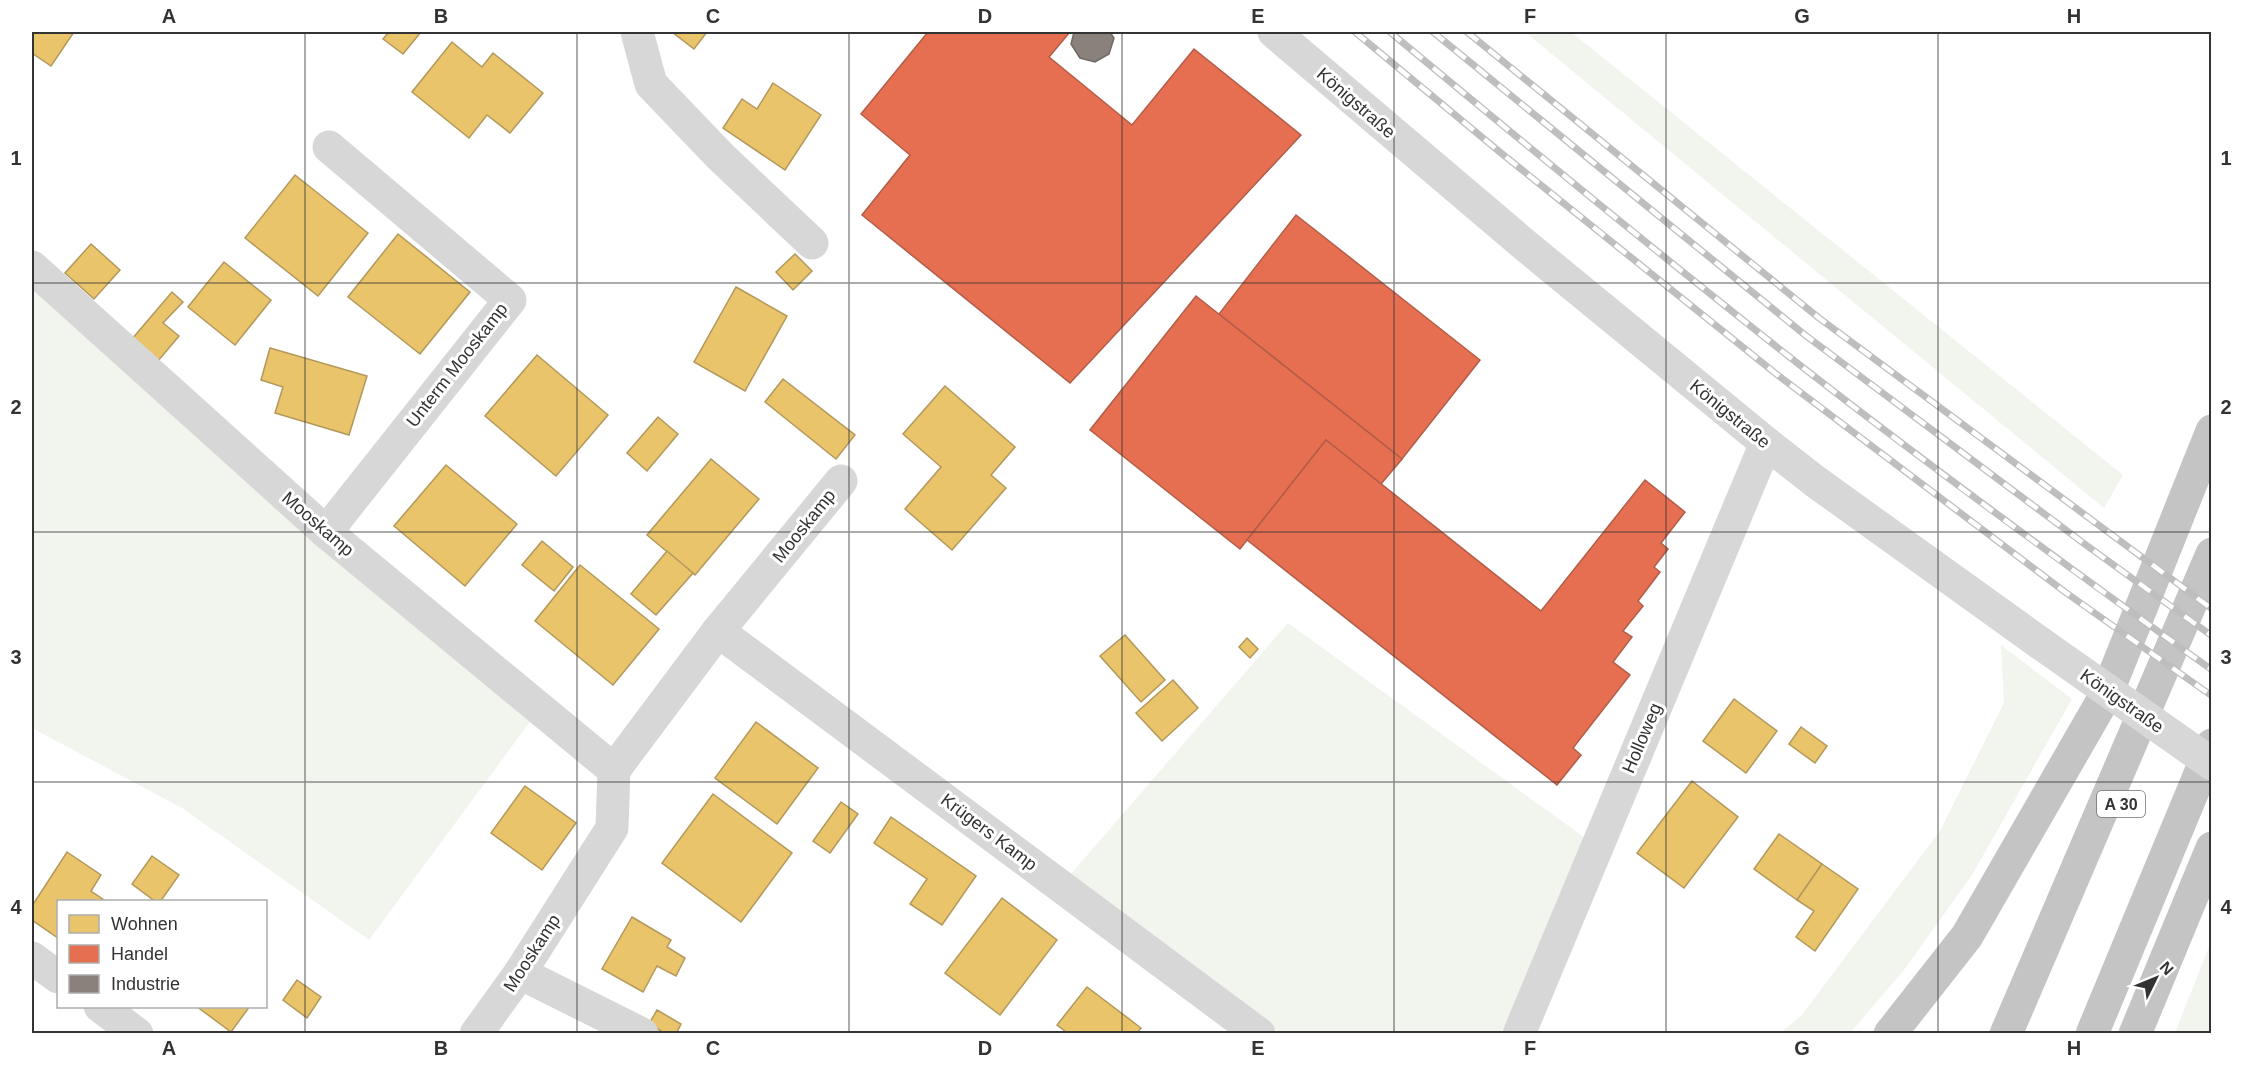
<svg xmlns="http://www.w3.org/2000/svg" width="2243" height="1065" font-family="Arial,sans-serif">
<rect width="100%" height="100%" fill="#fff"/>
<g fill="#f1f5ed">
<path d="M1525 32H1571L2123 475 2104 508Z"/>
<path d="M32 286 532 719 369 940 182 808 32 728Z"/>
<path d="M1288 623 1588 840 1501 1033H1280L1070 875Z"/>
<path d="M2001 645 2072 699 1972 875 1904 970 1850 1033H1780L1802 1015 1940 831 2004 703Z"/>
<path d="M2211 942V1033H2175Z"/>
</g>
<g fill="#e9c46a" stroke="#b2985a" stroke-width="1.5">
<path d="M32 32H74L51 66 32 53Z"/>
<path d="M389 32H421L403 54 383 39Z"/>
<path d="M672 32H707L694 49Z"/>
<path d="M452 42 482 67 493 53 543 93 510 133 487 115 469 138 412 92Z"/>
<path d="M773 83 821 115 785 170 723 128 742 99 757 109Z"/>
<path d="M295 175 368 233 318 296 245 238Z"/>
<path d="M398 234 470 292 420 354 348 297Z"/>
<path d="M91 244 120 270 94 299 65 273Z"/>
<path d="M795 254 812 271 793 290 776 272Z"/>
<path d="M224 262 271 300 235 345 188 307Z"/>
<path d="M736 287 787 316 745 391 694 362Z"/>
<path d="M172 292 183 302 163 323 179 336 158 361 132 339Z"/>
<path d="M270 348 367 376 349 435 275 413 283 387 261 380Z"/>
<path d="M537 355 608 415 556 476 485 416Z"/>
<path d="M783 379 855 435 836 459 765 402Z"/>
<path d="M945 386 1015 447 991 475 1006 488 952 550 905 509 941 467 903 434Z"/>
<path d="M658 417 678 434 647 471 627 453Z"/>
<path d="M711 459 759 499 695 575 647 535Z"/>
<path d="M446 465 517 524 465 586 394 526Z"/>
<path d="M542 541 573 567 554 591 522 565Z"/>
<path d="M667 551 693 573 656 615 631 594Z"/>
<path d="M580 565 659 629 613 685 535 621Z"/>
<path d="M1125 635 1165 680 1141 702 1100 656Z"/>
<path d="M1247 638 1258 649 1250 658 1239 647Z"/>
<path d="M1173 680 1198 708 1162 741 1136 713Z"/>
<path d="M1734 699 1777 731 1746 773 1703 741Z"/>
<path d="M756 722 818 768 777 824 715 778Z"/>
<path d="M1801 727 1827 746 1815 763 1789 744Z"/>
<path d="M1692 781 1738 817 1684 888 1637 853Z"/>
<path d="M525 786 576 823 542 870 491 833Z"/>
<path d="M713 794 792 853 741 922 662 863Z"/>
<path d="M841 802 858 814 830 853 813 841Z"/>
<path d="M891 817 976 876 942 925 910 904 927 879 874 843Z"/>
<path d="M1779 834 1822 864 1797 900 1754 869Z"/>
<path d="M67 852 101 875 91 891 107 902H58V938L32 920V906Z"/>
<path d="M152 856 179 875 160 902H156L132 884Z"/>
<path d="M1822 864 1858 889 1815 951 1796 937 1814 911 1797 900Z"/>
<path d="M1002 898 1057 940 1000 1015 945 973Z"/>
<path d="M632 917 671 940 667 947 685 958 676 976 657 966 643 992 602 969Z"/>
<path d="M297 980 321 997 307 1018 283 1000Z"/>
<path d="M1087 987 1141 1028 1136 1034H1069L1057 1025Z"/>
<path d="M196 1006H250L231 1032Z"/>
<path d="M657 1010 681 1024 676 1034H666L649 1024Z"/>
</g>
<g fill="#e76f51" stroke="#b15d48" stroke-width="1.5">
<path d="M928 32H1070L1049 57 1132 125 1194 49 1301 135 1070 383 862 215 910 155 861 114Z"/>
<path d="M1296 215 1480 360 1402 459 1219 314Z"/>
<path d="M1196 296 1402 459 1381 484 1326 440 1240 549 1090 430Z"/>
<path d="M1326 440 1541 611 1645 480 1685 512 1661 543 1668 549 1654 567 1660 572 1638 601 1643 606 1623 631 1632 637 1613 662 1630 675 1573 748 1581 755 1557 785 1247 540Z"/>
</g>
<path fill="#8a817c" stroke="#706a66" stroke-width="1.5" d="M1074 32H1110L1114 38 1109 54 1095 62 1080 58 1071 44Z"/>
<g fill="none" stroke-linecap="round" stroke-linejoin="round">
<g stroke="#d7d7d7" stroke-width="33">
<path d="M637 32 651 84 720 156 812 243"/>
<path d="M1274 32 1526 246 1766 443 1816 482 2040 643"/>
<path d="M32 267 326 532 614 770 612 828 520 973 476 1034"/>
<path d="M326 532 510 300 329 147"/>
<path d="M718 631 1259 1034"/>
<path d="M614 770 718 631 841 481"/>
<path d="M32 958 58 977"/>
<path d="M520 973 642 1034"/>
<path d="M100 1006 137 1034"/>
<path d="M1519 1034 1766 443"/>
</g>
<g stroke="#c4c4c4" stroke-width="33">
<path d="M1890 1034 1967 936 2107 693 2212 431"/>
<path d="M2006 1034 2212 554"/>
<path d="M2092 1034 2212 745"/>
<path d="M2135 1034 2212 848"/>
</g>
<defs>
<g id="rail">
<path d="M1355 32 1501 153 1775 373 2065 592 2212 696"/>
<path d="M1390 32C1521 141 1653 249 1787 355 1926 464 2068 567 2212 670"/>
<path d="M1433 32 1805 335 2086 545 2212 636"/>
<path d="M1467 32 1819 318 2212 609"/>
</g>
</defs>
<use href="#rail" stroke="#bebebe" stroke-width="7"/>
<use href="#rail" stroke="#fff" stroke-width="4.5" stroke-dasharray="14" stroke-linecap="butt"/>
<path stroke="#d7d7d7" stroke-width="33" d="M2040 643 2212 764"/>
</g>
<path fill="none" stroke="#333" stroke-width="1.5" stroke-opacity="0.55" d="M305 32V1034M577 32V1034M849 32V1034M1122 32V1034M1394 32V1034M1666 32V1034M1938 32V1034M32 283H2212M32 532H2212M32 782H2212"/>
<g text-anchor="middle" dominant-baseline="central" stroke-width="6" stroke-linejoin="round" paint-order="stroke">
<rect fill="#fff" stroke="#707070" stroke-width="1.5" x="2097" y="791" width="48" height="26" rx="4.5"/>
<g font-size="16" font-weight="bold" fill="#333">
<text x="2121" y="804">A 30</text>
</g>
<g font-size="18" fill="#333" stroke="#fff">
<text transform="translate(1356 103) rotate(41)">Königstraße</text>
<text transform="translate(457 365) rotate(-52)">Unterm Mooskamp</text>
<text transform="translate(1730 414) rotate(39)">Königstraße</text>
<text transform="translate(318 524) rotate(41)">Mooskamp</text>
<text transform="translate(804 526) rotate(-51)">Mooskamp</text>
<text transform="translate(2122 701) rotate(35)">Königstraße</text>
<text transform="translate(1642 738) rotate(-67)">Holloweg</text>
<text transform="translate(989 832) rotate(37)">Krügers Kamp</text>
<text transform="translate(532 953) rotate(-57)">Mooskamp</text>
</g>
</g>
<rect width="2243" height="1065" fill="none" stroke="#ffffff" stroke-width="66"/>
<rect x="57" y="900" width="210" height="108" fill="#ffffff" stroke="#adadad" stroke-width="1.5"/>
<rect x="69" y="915" width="30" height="18" fill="#e9c46a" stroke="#adadad" stroke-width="1.5"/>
<text x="111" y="930" font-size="18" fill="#333333">Wohnen</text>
<rect x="69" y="945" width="30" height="18" fill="#e76f51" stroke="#adadad" stroke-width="1.5"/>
<text x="111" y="960" font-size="18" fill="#333333">Handel</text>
<rect x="69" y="975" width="30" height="18" fill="#8a817c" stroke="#adadad" stroke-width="1.5"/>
<text x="111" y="990" font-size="18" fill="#333333">Industrie</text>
<g transform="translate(2156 978) rotate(47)" stroke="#ffffff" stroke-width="4.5" paint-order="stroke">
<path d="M0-4.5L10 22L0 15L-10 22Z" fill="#333333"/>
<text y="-9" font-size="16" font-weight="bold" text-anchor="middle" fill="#333333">N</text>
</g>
<rect x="33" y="33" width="2177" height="999" fill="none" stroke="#333" stroke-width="2"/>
<g font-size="20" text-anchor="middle" font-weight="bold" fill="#333">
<text x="169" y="23">A</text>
<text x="441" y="23">B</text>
<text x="713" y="23">C</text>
<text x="985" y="23">D</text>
<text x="1258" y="23">E</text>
<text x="1530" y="23">F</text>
<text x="1802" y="23">G</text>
<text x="2074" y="23">H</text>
<text x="16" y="165">1</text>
<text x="2226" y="165">1</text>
<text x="16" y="414">2</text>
<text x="2226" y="414">2</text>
<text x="16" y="664">3</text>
<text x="2226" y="664">3</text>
<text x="16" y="914">4</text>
<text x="2226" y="914">4</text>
<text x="169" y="1055">A</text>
<text x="441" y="1055">B</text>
<text x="713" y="1055">C</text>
<text x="985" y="1055">D</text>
<text x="1258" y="1055">E</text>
<text x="1530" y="1055">F</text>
<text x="1802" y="1055">G</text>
<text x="2074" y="1055">H</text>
</g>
</svg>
